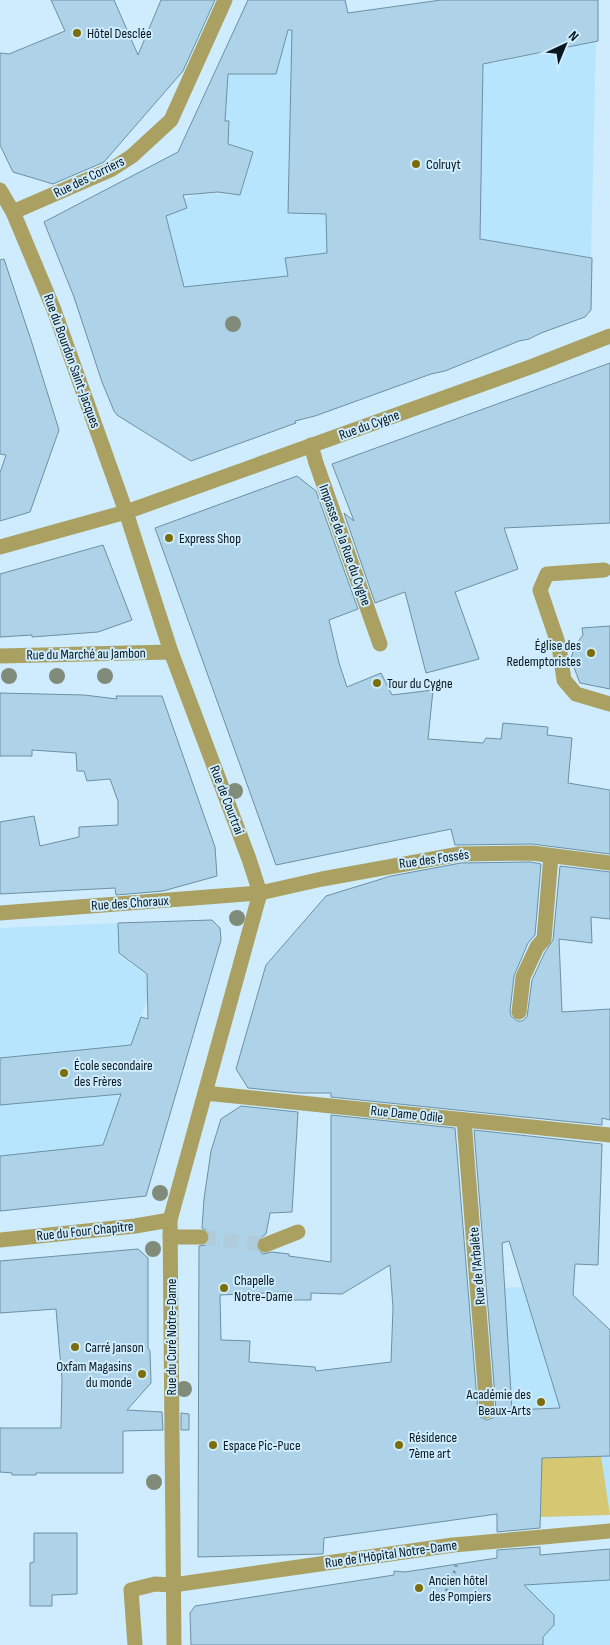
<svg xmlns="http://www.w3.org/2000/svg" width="610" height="1645" font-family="'Sofia Sans Condensed',sans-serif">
<rect width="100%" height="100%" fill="#ceecfd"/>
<g fill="#b7e5fe">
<path d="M247 0H346L348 14 486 61 495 63 596 41 591 257 499 242 327 228V253L286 257 287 276 176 288 79 313 73 298 124 284 109 238 191 196 192 197 196 193 241 195 253 153 228 143 229 122H222V108H227L226 97 216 71Z"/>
<path d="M118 923V954L147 975 148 999 141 1016 131 1062 105 1146 17 1209 0 1212V928Z"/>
<path d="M540 1286 610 1416V1515L540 1517 497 1521V1410L500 1288Z"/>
<path d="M610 1549V1645H502L504 1558Z"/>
</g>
<path fill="#d6c873" d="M601 1456 610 1515 540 1517 542 1458Z"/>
<g fill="#aed3e8" stroke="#6c90a3" fill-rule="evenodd">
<path d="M51 0H114L138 55 161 0H215L183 71 104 162 53 184 13 172 0 145V53L9 54 65 31Z"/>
<path d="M248 0H345L348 13 441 0H598V41L483 64 480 239 592 258 591 310 585 317 541 333 529 339 519 341 445 371 431 374 315 416 295 421 296 423 191 461 117 415 114 411 102 382 74 297 44 222 178 152ZM288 30H292L288 213 326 214 327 253 285 258 288 276 184 287 166 216 187 208 183 195 218 192 240 195 253 152 228 144 229 121H225L228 74H276Z"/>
<path d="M4 259 31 340 59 430 30 512 0 521V473L6 455 0 454V260Z"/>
<path d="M610 363V523L504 528 518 569 455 592 479 659 426 673 405 592 375 603 344 513 354 521 332 464Z"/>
<path d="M297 476 316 491 358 609 329 620 339 663 347 687 381 673 392 695 433 690 428 739 483 743 486 738 501 739 503 723 548 727 547 735 572 738 568 783 610 790V854L532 844 455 845 451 829 276 865 155 528Z"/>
<path d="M103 545 132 620 98 632 32 637V635L0 637V574Z"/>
<path d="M610 626V689L580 683 571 660 574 647 583 635 582 628Z"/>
<path d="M0 693 84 695 117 699 116 696H162L215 847 217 876 163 891 116 895 115 888 0 894V822L34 816 40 846 79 837V827L118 825V801L110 779 87 781 84 771H77L76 753 32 750V756H0Z"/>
<path d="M531 862 541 864 535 935 528 943 514 976 510 1011 511 1016 517 1021H522L527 1017 532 980 545 952 553 940 560 866 610 872V919L591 917 592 943 559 939 562 1012 610 1009V1120L602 1118V1125L331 1097V1093H299L248 1088 236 1069 266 965 326 896 391 876 461 863Z"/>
<path d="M212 920 220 928 221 940 146 1196 0 1211V1156L103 1145 121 1094 0 1105V1058L131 1045 141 1017 148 1019 147 974 119 953 118 923Z"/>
<path d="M241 1106 298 1112 292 1212 270 1213 266 1234 257 1240V1249L263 1254 272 1252 289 1254V1256L331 1262V1115L455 1128 478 1412 480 1417 487 1420 493 1418 496 1410 474 1130 602 1144 598 1265 575 1264 573 1295 610 1330V1456L542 1458 540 1528 497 1532V1514L324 1538 323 1554 198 1557 199 1246 206 1245 210 1237 209 1232 202 1228 204 1199 211 1151 221 1119ZM509 1241 560 1408 512 1410 502 1243ZM390 1265 393 1308 391 1362 316 1371 315 1367 249 1362 250 1341 221 1340 220 1295 287 1292 286 1300H311V1293L342 1294Z"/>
<path d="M138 1249 148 1258V1348L150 1351 151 1383 127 1410 162 1412 163 1430 123 1431V1473H36V1475H12V1473L0 1472V1428H61L62 1380 56 1309 0 1313V1261Z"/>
<path d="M181 1413 189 1414V1430H181Z"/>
<path d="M34 1533H77V1594L52 1595V1606H30V1563L34 1562Z"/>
<path d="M540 1547V1555L610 1549V1580L524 1585 554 1615V1625L543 1637V1645H191L190 1613 195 1606 394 1575V1571L405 1572 497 1558V1550Z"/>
</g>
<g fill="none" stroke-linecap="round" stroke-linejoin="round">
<path stroke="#b0ccdc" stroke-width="15" stroke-dasharray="15 8" stroke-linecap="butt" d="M201 1237 265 1245"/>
<path stroke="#7e96a2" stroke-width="3" stroke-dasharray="2.5 4" stroke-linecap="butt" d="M441 1603 456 1568V1565"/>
<g stroke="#aaa062" stroke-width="15">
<path d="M0 190 13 212 54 310 126 512 171 652 249 859 260 893 170 1220 174 1645"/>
<path d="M13 212 112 169 132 156 171 120 225 0"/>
<path d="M311 445 316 463 380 644"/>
<path d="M0 547 126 512 533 366 610 336"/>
<path d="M604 570 547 574 540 590 559 646 564 680 576 694 610 704"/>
<path d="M0 656 171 652"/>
<path d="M0 913 260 893 322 879 460 854 532 853 610 863"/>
<path d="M519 1012 523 977 537 947 544 939 551 856"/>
<path d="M205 1093 610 1135"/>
<path d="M464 1120 487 1411"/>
<path d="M170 1237H201"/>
<path d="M0 1240 135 1226 170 1220"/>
<path d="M265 1245 298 1232"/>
<path d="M135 1645 131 1590 155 1584 173 1585 453 1545 610 1531"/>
</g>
</g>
<g fill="#818b7a">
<circle cx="233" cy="324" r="8"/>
<circle cx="9" cy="676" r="8"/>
<circle cx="57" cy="676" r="8"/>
<circle cx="105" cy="676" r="8"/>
<circle cx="235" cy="791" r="8"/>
<circle cx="237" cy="918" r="8"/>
<circle cx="160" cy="1193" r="8"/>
<circle cx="153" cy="1249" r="8"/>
<circle cx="184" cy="1389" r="8"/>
<circle cx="154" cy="1482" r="8"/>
</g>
<g fill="#7b6d08" stroke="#ceecfd" stroke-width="2">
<circle cx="77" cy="33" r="5"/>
<circle cx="416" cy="164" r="5"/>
<circle cx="169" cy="538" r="5"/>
<circle cx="591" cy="653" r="5"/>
<circle cx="377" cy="683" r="5"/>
<circle cx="64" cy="1073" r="5"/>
<circle cx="224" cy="1288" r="5"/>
<circle cx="75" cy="1347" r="5"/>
<circle cx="142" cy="1374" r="5"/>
<circle cx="541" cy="1402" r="5"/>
<circle cx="213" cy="1445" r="5"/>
<circle cx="399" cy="1445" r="5"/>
<circle cx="419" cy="1588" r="5"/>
</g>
<g text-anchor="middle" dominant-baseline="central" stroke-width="4" stroke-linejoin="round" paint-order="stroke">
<g font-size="14" fill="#09171e" stroke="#ceecfd" text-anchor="start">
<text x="87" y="33">Hôtel Desclée</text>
<text x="426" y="164">Colruyt</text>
<text x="179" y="538">Express Shop</text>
<text x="581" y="645" text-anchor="end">Église des<tspan x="581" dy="16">Redemptoristes</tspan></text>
<text x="387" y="683">Tour du Cygne</text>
<text x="74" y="1065">École secondaire<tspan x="74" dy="16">des Frères</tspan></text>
<text x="234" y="1280">Chapelle<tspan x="234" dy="16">Notre-Dame</tspan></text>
<text x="85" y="1347">Carré Janson</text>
<text x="132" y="1366" text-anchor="end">Oxfam Magasins<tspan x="132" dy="16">du monde</tspan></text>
<text x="531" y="1394" text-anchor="end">Académie des<tspan x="531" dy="16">Beaux-Arts</tspan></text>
<text x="409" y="1437">Résidence<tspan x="409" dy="16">7ème art</tspan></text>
<text x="223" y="1445">Espace Pic-Puce</text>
<text x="429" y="1580">Ancien hôtel<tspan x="429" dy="16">des Pompiers</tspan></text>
</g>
<g font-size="14" fill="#09171e" stroke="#ceecfd">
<text transform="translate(89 177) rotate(-26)">Rue des Corriers</text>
<text transform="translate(72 361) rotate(70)">Rue du Bourdon Saint-Jacques</text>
<text transform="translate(369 425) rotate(-20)">Rue du Cygne</text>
<text transform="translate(345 545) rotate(70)">Impasse de la Rue du Cygne</text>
<text transform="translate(86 654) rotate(-1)">Rue du Marché au Jambon</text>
<text transform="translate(227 800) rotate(69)">Rue de Courtrai</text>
<text transform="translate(434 859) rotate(-8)">Rue des Fossés</text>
<text transform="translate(130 903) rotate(-4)">Rue des Choraux</text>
<text transform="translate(407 1114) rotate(6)">Rue Dame Odile</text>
<text transform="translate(85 1231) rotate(-6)">Rue du Four Chapitre</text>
<text transform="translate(477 1266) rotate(-95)">Rue de l'Arbalète</text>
<text transform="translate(171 1337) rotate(-90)">Rue du Curé Notre-Dame</text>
<text transform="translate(391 1554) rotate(-8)">Rue de l'Hôpital Notre-Dame</text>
</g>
</g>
<g transform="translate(565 45) rotate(44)" stroke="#ceecfd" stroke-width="4" paint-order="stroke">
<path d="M0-4L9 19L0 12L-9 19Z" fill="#09171e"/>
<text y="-8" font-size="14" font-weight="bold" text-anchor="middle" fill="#09171e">N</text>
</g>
</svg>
